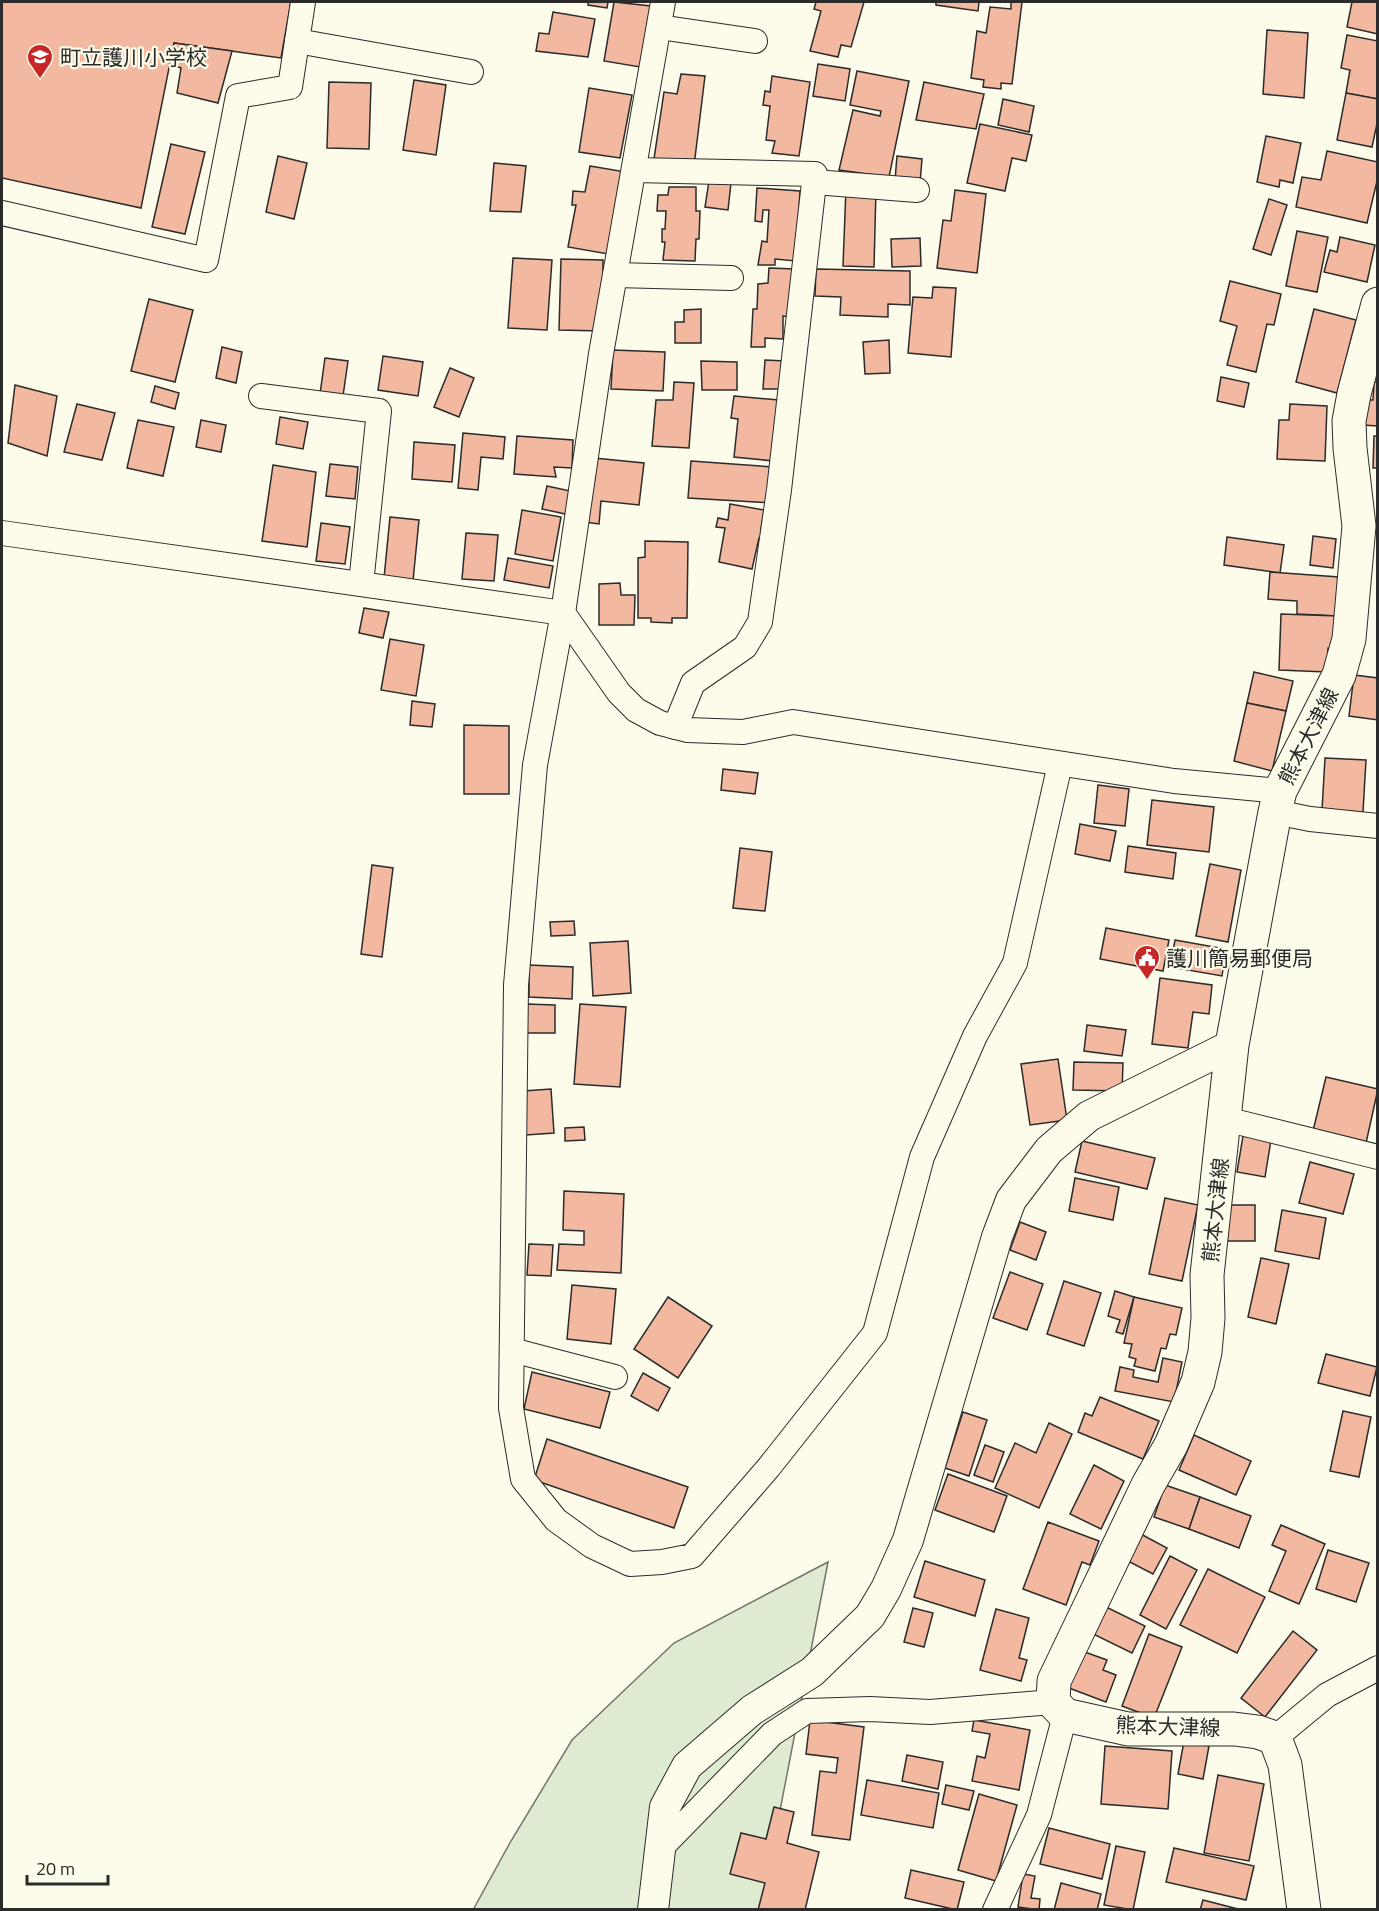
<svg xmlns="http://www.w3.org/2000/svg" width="1379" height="1911" font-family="'Titillium Web','Noto Sans JP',sans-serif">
<rect width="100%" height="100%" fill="#fdfbea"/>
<path fill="#deebd1" stroke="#74746e" stroke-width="1.5" d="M828 1562 761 1909 473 1910 511 1841 572 1740 674 1643Z"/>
<g fill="#f2b8a0" stroke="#2b2b2b" stroke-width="1.5">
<path d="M2 2H291L281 58 174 43 141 208 2 178Z"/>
<path d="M588 2H608L607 8 588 5Z"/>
<path d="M614 2 651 6 640 67 604 61Z"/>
<path d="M816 2H864L851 47 841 45 838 57 810 51 821 11 814 9Z"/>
<path d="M936 2H979L978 11 936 5Z"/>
<path d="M1011 2H1022L1012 84 1001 83V89L983 87 984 80 971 78 977 31 986 33 990 7 1011 9Z"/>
<path d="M1352 2H1378V34L1347 27Z"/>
<path d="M553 12 595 19 588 57 536 51 539 33 549 34Z"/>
<path d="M1267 30 1308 33 1304 98 1263 94Z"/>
<path d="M1347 35 1378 41V99L1346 93 1350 70 1341 68Z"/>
<path d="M174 43 232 51 218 103 177 93 181 68 173 65Z"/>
<path d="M818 64 850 69 845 101 813 96Z"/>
<path d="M857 71 909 81 889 177 839 170 853 110 880 116 881 111 850 105Z"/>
<path d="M681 74 705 76 694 166 654 159 664 92 677 94Z"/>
<path d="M772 76 810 82 799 156 772 153 775 141 766 140 770 106 763 105 765 91 770 92Z"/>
<path d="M414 80 446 85 436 155 403 150Z"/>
<path d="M329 82 371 83 369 149 327 148Z"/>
<path d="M924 82 984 94 976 129 916 120Z"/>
<path d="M589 88 632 95 620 158 579 152Z"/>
<path d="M1346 93 1378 99V119L1372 147 1337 140Z"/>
<path d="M1003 99 1034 106 1029 132 998 125Z"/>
<path d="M980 124 1032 135 1026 161 1012 158 1005 191 967 183Z"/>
<path d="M1266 136 1301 143 1293 183 1280 180 1279 187 1257 182Z"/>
<path d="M171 144 205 152 185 234 152 227Z"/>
<path d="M1327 151 1378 162V177L1367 223 1296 207 1302 177 1321 180Z"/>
<path d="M278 156 307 163 294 219 266 212Z"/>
<path d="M897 156 922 159 920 183 895 180Z"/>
<path d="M494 163 526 166 521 212 490 211Z"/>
<path d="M590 166 626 172 608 254 568 247 576 205H572L573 191 585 192Z"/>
<path d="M709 181 731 183 728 210 705 207Z"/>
<path d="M669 187H696V211H700L699 239H696L695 261 663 260 665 242H662V229H665L666 211H657L658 195H668Z"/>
<path d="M757 188 800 191 796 261 775 259V265H758L762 241 767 242 769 210H763L762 222 755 221Z"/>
<path d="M846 188 876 189 874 267 843 266Z"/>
<path d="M955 190 986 194 977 273 937 268 943 220 951 221Z"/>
<path d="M1269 199 1287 205 1271 255 1253 249Z"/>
<path d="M1297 231 1328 237 1317 292 1286 286Z"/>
<path d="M1340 237 1375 245 1367 282 1324 272 1330 250 1337 252Z"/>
<path d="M920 238 921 266 892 267 891 239Z"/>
<path d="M513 258 552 260 547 330 508 328Z"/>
<path d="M561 259 603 260 602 331 559 330Z"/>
<path d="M769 268 795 269 793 317 783 316V339L765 338V347H751L753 309H757L758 284 768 283Z"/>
<path d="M816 269 910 271V305L888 304V317L840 315 841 297 815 296Z"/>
<path d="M1230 281 1281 294 1274 325 1267 324 1256 372 1227 365 1237 326 1220 321Z"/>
<path d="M933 287 956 288 951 357 908 353 913 297 932 298Z"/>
<path d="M149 299 193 310 175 382 131 371Z"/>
<path d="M701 309V343H675V322H684V310Z"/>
<path d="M1314 309 1356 320 1337 393 1296 382Z"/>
<path d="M889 340 890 373 865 374 863 342Z"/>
<path d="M222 347 242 352 236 383 216 378Z"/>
<path d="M613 350 665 352 663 391 611 389Z"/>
<path d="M383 356 423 362 418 396 378 390Z"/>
<path d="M325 358 348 361 343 396 320 394Z"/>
<path d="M765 360 785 361 783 389H763Z"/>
<path d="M701 361 737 362V390H702Z"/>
<path d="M450 368 474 378 459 417 434 407Z"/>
<path d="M1221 377 1249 383 1244 407 1217 401Z"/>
<path d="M674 382 694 383 689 448 652 446 656 400H673Z"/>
<path d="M1374 382H1378V426L1362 425 1364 400H1373Z"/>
<path d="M15 385 57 396 47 456 8 443Z"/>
<path d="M155 386 179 393 175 409 151 402Z"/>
<path d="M734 396 779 400 773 461 734 457 738 419 731 418Z"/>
<path d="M77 404 115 413 102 460 64 452Z"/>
<path d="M1290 404 1327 406 1325 461 1277 459 1279 420H1289Z"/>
<path d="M280 417 308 422 303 449 276 444Z"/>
<path d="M138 420 174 427 163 476 127 468Z"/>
<path d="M201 420 226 425 221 452 196 447Z"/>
<path d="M463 433 505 437 503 459 481 457 478 490 458 488Z"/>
<path d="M517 436 573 440 572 468 554 467 556 477 514 474Z"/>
<path d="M1374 436H1378V468H1373Z"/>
<path d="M414 442 455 445 452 482 412 479Z"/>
<path d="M594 458 644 463 639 505 601 501 599 524 585 522Z"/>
<path d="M691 461 774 467 773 503 688 498Z"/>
<path d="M330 464 358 467 355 499 326 496Z"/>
<path d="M273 465 316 472 307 547 262 541Z"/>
<path d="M547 486 575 492 570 515 542 509Z"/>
<path d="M730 504 764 510 761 529 771 530 770 540 759 538 752 569 719 562 725 528 716 527 718 518 728 520Z"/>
<path d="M522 510 561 517 553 561 515 554Z"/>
<path d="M390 517 419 520 413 581 384 578Z"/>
<path d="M321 523 350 527 345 564 316 561Z"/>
<path d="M466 533 498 535 494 581 462 579Z"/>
<path d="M1313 536 1336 539 1333 568 1310 565Z"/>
<path d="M1227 537 1284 545 1280 573 1224 565Z"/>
<path d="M645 541 688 542 687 618H672V623L651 622V618H638V558L645 557Z"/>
<path d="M508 558 553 566 549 588 504 580Z"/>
<path d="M1270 572 1339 577 1338 616 1297 614V601L1268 599Z"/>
<path d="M620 583 621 595H635L634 625H599V584Z"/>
<path d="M364 608 389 612 383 638 359 633Z"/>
<path d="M1281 614 1338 616 1337 648H1328L1327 672 1279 670Z"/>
<path d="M390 639 424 645 416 696 381 690Z"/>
<path d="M1254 672 1293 681 1286 711 1247 703Z"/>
<path d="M1354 675 1378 678V720L1349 716Z"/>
<path d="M412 701 435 704 432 727 410 725Z"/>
<path d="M1247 703 1286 711 1272 771 1234 761Z"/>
<path d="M464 725 509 726V794H464Z"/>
<path d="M1325 758 1366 760 1363 812 1322 810Z"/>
<path d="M723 769 758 773 755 794 721 790Z"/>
<path d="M1098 785 1129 789 1125 826 1094 823Z"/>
<path d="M1152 800 1214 807 1209 852 1147 845Z"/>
<path d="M1080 824 1116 831 1110 861 1075 854Z"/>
<path d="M1128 846 1176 853 1173 879 1125 872Z"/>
<path d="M740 848 772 852 765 911 733 908Z"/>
<path d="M1210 864 1241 870 1228 942 1196 936Z"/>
<path d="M372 865 393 868 382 957 361 954Z"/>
<path d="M574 921 575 935 551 936 550 922Z"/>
<path d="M1106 928 1169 940 1163 971 1100 959Z"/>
<path d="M1175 940 1226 949 1222 976 1170 967Z"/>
<path d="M628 941 631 993 593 996 590 943Z"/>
<path d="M529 965 573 967 572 999 529 997Z"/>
<path d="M1160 978 1212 985 1209 1014 1193 1012 1188 1048 1152 1044Z"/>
<path d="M526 1004 555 1005V1033H526Z"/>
<path d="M580 1004 626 1007 620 1087 574 1084Z"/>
<path d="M1087 1025 1126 1030 1122 1056 1084 1051Z"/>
<path d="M1058 1059 1067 1120 1030 1125 1021 1064Z"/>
<path d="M1074 1062 1123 1063 1122 1091 1073 1090Z"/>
<path d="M1326 1077 1378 1089 1366 1143 1313 1131Z"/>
<path d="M551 1089 554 1133 526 1135 523 1091Z"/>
<path d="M584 1127 585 1140 565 1141V1128Z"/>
<path d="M1243 1136 1271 1140 1265 1177 1237 1172Z"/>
<path d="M1082 1141 1155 1158 1147 1189 1075 1172Z"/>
<path d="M1310 1162 1354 1174 1343 1214 1299 1203Z"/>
<path d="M1075 1178 1119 1187 1113 1220 1069 1211Z"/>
<path d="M564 1191 624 1194 621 1273 557 1270 559 1244 584 1245V1231L563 1230Z"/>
<path d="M1165 1198 1198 1205 1182 1281 1149 1274Z"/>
<path d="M1228 1205H1255V1241H1227Z"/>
<path d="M1282 1210 1326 1218 1319 1259 1275 1251Z"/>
<path d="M1020 1222 1046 1232 1036 1260 1010 1250Z"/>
<path d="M529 1244 553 1245 551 1276 527 1275Z"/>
<path d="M1261 1258 1289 1264 1276 1324 1248 1317Z"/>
<path d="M1010 1272 1043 1284 1027 1330 993 1318Z"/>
<path d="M1064 1281 1101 1293 1084 1346 1047 1334Z"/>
<path d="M572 1285 616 1289 611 1344 567 1339Z"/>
<path d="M1115 1291 1134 1297 1123 1334 1116 1332 1120 1320 1108 1316Z"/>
<path d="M668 1297 712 1326 678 1378 634 1349Z"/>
<path d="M1134 1297 1182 1308 1176 1335 1170 1334 1166 1349 1161 1348 1155 1371 1134 1366 1136 1359 1129 1357 1132 1344 1124 1343Z"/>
<path d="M1326 1354 1377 1367 1370 1396 1318 1383Z"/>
<path d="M1163 1358 1182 1362 1174 1402 1115 1391 1120 1367 1134 1370 1133 1377 1158 1382Z"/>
<path d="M532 1372 610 1392 600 1428 524 1409Z"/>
<path d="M643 1373 670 1388 658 1411 631 1396Z"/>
<path d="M1100 1397 1159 1421 1143 1459 1078 1432 1085 1413 1092 1416Z"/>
<path d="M1343 1411 1371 1417 1359 1477 1330 1471Z"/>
<path d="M963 1412 987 1420 969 1476 945 1468Z"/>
<path d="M1049 1423 1072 1434 1039 1508 995 1488 1015 1443 1036 1453Z"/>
<path d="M1194 1435 1251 1461 1236 1495 1179 1470Z"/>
<path d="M547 1439 688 1487 674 1528 534 1480Z"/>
<path d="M985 1445 1004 1452 993 1482 974 1475Z"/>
<path d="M1094 1465 1124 1481 1101 1529 1070 1514Z"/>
<path d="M948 1474 1007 1496 994 1532 935 1510Z"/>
<path d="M1165 1485 1200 1497 1189 1529 1154 1517Z"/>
<path d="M1200 1497 1251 1516 1239 1548 1189 1529Z"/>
<path d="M1048 1522 1099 1541 1090 1565 1082 1562 1066 1605 1023 1589Z"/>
<path d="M1281 1525 1325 1544 1299 1604 1269 1591 1286 1551 1272 1545Z"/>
<path d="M1137 1532 1167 1548 1153 1574 1124 1559Z"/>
<path d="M1328 1550 1369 1563 1356 1602 1316 1589Z"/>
<path d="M1170 1556 1197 1570 1166 1629 1140 1615Z"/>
<path d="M925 1561 985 1580 975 1616 914 1597Z"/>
<path d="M1208 1569 1265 1597 1237 1653 1180 1625Z"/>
<path d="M1102 1605 1145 1626 1132 1653 1089 1632Z"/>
<path d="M913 1608 933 1613 924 1647 904 1642Z"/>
<path d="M996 1609 1029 1618 1019 1658 1027 1660 1021 1681 980 1670Z"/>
<path d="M1293 1631 1317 1650 1265 1717 1241 1698Z"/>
<path d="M1149 1634 1182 1647 1154 1718 1122 1706Z"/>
<path d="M1082 1651 1107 1660 1103 1670 1116 1675 1106 1702 1069 1688Z"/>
<path d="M810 1720 864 1727 850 1840 812 1835 820 1771 836 1773 838 1758 806 1754Z"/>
<path d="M974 1720 1030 1730 1019 1790 972 1781 977 1756 985 1758 990 1734 972 1731Z"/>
<path d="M1184 1741 1209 1746 1203 1779 1178 1774Z"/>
<path d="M1105 1746 1172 1751 1168 1809 1101 1804Z"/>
<path d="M907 1755 943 1762 938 1789 902 1781Z"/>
<path d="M1218 1775 1264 1784 1249 1861 1204 1853Z"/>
<path d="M867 1780 939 1793 933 1828 861 1815Z"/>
<path d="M946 1785 974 1791 969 1810 942 1804Z"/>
<path d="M979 1794 1017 1805 996 1881 958 1870Z"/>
<path d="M774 1807 794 1812 787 1843 819 1852 805 1910H758L765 1883 730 1874 741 1833 766 1839Z"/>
<path d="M1049 1828 1110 1844 1102 1879 1040 1864Z"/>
<path d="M1116 1846 1145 1852 1133 1910 1104 1905Z"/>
<path d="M1174 1848 1254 1866 1246 1900 1166 1882Z"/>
<path d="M911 1870 964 1882 957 1910 905 1898Z"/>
<path d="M1023 1874 1035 1876 1031 1898 1040 1899 1039 1910 1018 1907Z"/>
<path d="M1061 1883 1101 1894 1097 1910H1054Z"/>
<path d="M1203 1900 1242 1910H1200Z"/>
</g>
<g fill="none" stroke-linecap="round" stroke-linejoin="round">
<defs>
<g id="minor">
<path d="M663 2 601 354 563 613 535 765 516 985 511 1408 523 1479 556 1520 592 1546 630 1564 662 1562 692 1556 769 1467 875 1333 922 1157 975 1036 1015 963 1060 764"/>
<path d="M659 27 755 41"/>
<path d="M297 41 471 72"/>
<path d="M634 170 815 174 779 490 760 622 745 647 693 683 675 727"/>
<path d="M814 182 917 190"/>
<path d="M2 213 206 260 238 96 290 87 303 2"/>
<path d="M615 275 731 278"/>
<path d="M261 396 379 411 361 584"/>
<path d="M2 533 563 613 619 693 636 710 660 723 687 730 743 732 793 722 1174 781 1280 791"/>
<path d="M1275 812 1310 819 1378 826"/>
<path d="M1225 1119 1378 1157"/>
<path d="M512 1350 615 1377"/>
<path d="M1275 1738 1327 1695 1378 1668"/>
<path d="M661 1848 772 1734 807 1711 870 1709 930 1712 1053 1702"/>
<path d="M995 1910 1039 1815 1065 1715"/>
</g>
<path id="tertiary" d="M653 1910 665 1807 687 1766 752 1710 812 1672 870 1616 886 1589 908 1540 997 1237 1011 1200 1049 1150 1089 1116 1232 1045"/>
<path id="primary" d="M1304 1910 1285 1765 1275 1738 1258 1732 1234 1729H1128L1065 1715 1053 1702 1054 1681 1148 1485 1171 1445 1198 1382 1205 1352 1208 1318 1207 1275 1232 1045 1275 812 1280 791 1339 675 1349 639 1359 526 1350 448 1349 421 1354 394 1378 304"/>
</defs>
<use href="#minor" stroke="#2b2b2b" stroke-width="26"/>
<use href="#tertiary" stroke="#2b2b2b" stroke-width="32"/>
<use href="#primary" stroke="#2b2b2b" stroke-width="35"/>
<use href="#minor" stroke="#fdfbea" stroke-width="24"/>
<use href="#tertiary" stroke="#fdfbea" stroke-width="30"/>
<use href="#primary" stroke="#fdfbea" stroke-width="33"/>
</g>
<defs>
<symbol id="school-pin" viewBox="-11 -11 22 30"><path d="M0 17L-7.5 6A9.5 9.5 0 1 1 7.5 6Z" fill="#c62828" stroke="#fdfbea"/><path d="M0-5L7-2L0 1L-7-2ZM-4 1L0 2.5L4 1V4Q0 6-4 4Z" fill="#fff"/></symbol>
<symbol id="civic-pin" viewBox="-11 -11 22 30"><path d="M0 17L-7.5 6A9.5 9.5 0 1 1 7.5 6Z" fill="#c62828" stroke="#fdfbea"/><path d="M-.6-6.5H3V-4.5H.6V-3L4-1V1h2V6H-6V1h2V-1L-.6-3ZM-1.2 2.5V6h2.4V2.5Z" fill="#fff"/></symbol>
</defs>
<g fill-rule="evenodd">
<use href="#school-pin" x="25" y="42" width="30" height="40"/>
<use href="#civic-pin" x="1132" y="943" width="30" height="40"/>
</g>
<g text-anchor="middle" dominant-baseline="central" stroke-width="4.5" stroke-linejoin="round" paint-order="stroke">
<g font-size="21" fill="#2b2b2b" stroke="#fdfbea" text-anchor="start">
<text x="60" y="57">町立護川小学校</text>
<text x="1166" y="958">護川簡易郵便局</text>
</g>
<g font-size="21" fill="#2b2b2b" stroke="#fdfbea">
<text transform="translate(1308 736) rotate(-63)">熊本大津線</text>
<text transform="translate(1215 1210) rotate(-84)">熊本大津線</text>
<text transform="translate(1168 1726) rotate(2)">熊本大津線</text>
</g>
</g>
<rect width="1379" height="1911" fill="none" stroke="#2b2b2b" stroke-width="6"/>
<path d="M27 1875v9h81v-9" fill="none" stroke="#2b2b2b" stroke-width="3"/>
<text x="36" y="1875" font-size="18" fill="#2b2b2b" stroke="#fdfbea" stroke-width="4.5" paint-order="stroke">20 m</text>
</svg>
